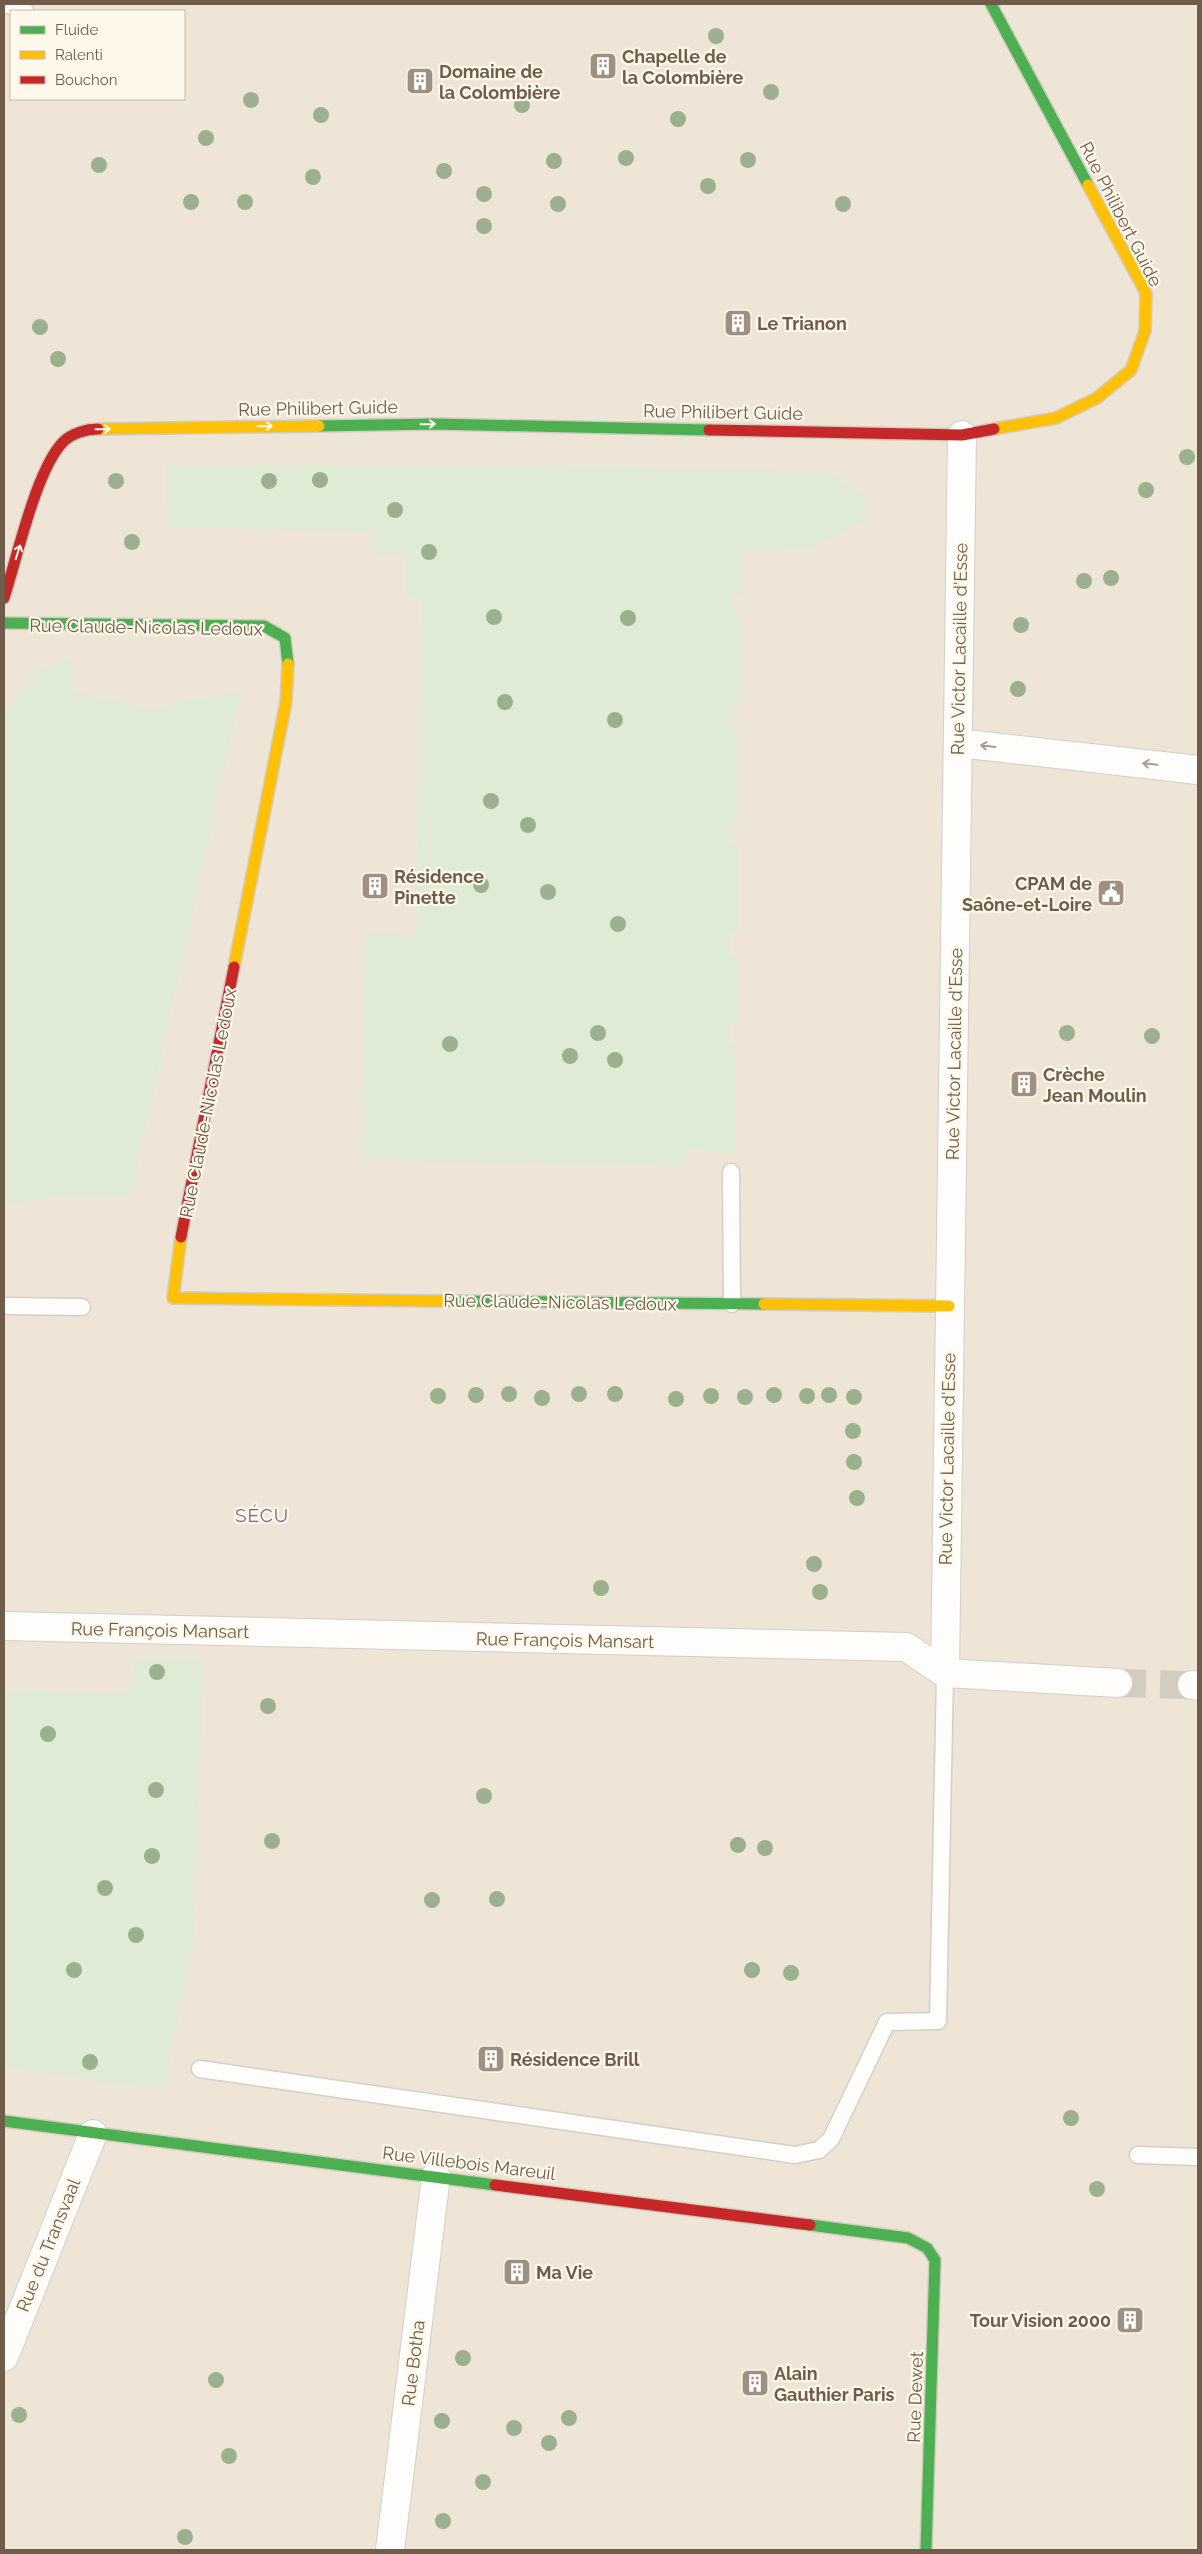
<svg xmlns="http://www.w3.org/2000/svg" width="1202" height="2554" font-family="Raleway,sans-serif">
<rect width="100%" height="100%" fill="#f5f1e8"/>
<path fill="#eee5d6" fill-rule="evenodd" d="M4 4H1198V2550H4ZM11 11H184V99H11Z"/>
<g fill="#dfebd4">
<path d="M166 465H545L828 472 865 497 871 510 864 522 807 550 741 551V595H733V617H741L740 707 732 708V730H740L739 821 731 822V843L738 844V933H730V954L737 955V1024H730V1045H736V1152L688 1150 685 1167 362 1160 365 934 416 935 422 599 406 598V554H371L372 531 167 527Z"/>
<path d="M73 658V692L147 709 241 692 130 1198 61 1197 4 1203V714L38 670Z"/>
<path d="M137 1658H204L193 1949 163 2090 4 2068V1690L129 1694Z"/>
</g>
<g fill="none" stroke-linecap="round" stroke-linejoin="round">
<path stroke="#d4ccc1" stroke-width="28" stroke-dasharray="28 14" stroke-linecap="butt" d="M1118 1683 1192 1685"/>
<defs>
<g id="lane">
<path d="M5 4 25 11"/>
<path d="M731 1172 732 1304"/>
<path d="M4 1306 82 1307"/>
<path d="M200 2069 795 2155 819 2150 831 2139 887 2022 938 2021 945 1673"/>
<path d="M1138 2155 1198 2157"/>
</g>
<g id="street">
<path d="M958 743 1198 770"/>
<path d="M4 1626 906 1647 945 1673 1118 1683"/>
<path d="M945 1673 962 435"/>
<path d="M1192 1685 1198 1686"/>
<path d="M4 2357 93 2134"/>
<path d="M390 2550 436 2176"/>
</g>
<g id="fast">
<path d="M991 4 1088 185"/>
<path d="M319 426 435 424 709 430"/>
<path d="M4 623 264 626 285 638 288 664"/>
<path d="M445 1301 764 1304"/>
<path d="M4 2121 495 2185"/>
<path d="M810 2225 908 2238 927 2248 935 2260 926 2550"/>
</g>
<g id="slow">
<path d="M98 429 319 426"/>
<path d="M994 429 1056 418 1097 398 1131 370 1145 331 1146 293 1088 185"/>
<path d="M234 967 286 702 288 664"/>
<path d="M181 1237 173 1298 445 1301"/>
<path d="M764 1304 949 1306"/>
</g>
<g id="jam">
<path d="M709 430 962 435 994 429"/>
<path d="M4 598C17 558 36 470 63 442 72 433 87 429 98 429"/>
<path d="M181 1237 234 967"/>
<path d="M495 2185 810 2225"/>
</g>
</defs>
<use href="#lane" stroke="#d4cec6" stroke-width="19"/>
<use href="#street" stroke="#d4cec6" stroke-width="30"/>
<use href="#fast" stroke="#d2cdc4" stroke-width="14"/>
<use href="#slow" stroke="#d2cdc4" stroke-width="14"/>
<use href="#jam" stroke="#d2cdc4" stroke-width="14"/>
<use href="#lane" stroke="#fefdfc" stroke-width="16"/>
<use href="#street" stroke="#fefdfc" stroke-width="28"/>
<use href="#fast" stroke="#4caf50" stroke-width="11"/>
<use href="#slow" stroke="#ffc107" stroke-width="11"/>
<use href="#jam" stroke="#c62828" stroke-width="11"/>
</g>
<g fill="#9bb08f">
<circle cx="716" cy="36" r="8"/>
<circle cx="771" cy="92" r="8"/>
<circle cx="251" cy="100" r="8"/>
<circle cx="522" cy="105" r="8"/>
<circle cx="321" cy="115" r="8"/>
<circle cx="678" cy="119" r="8"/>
<circle cx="206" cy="138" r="8"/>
<circle cx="626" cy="158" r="8"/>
<circle cx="748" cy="160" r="8"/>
<circle cx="554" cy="161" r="8"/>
<circle cx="99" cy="165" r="8"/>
<circle cx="444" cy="171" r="8"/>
<circle cx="313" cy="177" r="8"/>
<circle cx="708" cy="186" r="8"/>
<circle cx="484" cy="194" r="8"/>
<circle cx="191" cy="202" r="8"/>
<circle cx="245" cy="202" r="8"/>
<circle cx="558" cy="204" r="8"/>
<circle cx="843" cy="204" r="8"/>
<circle cx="484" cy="226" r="8"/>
<circle cx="40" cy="327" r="8"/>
<circle cx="58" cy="359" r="8"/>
<circle cx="1187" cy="457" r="8"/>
<circle cx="320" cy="480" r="8"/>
<circle cx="116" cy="481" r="8"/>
<circle cx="269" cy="481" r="8"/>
<circle cx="1146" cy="490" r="8"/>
<circle cx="395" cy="510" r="8"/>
<circle cx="132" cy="542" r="8"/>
<circle cx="429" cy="552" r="8"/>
<circle cx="1111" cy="578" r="8"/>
<circle cx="1084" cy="581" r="8"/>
<circle cx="494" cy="617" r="8"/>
<circle cx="628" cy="618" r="8"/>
<circle cx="1021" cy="625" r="8"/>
<circle cx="1018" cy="689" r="8"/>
<circle cx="505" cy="702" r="8"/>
<circle cx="615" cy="720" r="8"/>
<circle cx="491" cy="801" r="8"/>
<circle cx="528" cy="825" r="8"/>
<circle cx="481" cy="885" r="8"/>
<circle cx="548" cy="892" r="8"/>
<circle cx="618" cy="924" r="8"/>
<circle cx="598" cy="1033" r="8"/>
<circle cx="1067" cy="1033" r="8"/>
<circle cx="1152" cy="1036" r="8"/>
<circle cx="450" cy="1044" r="8"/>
<circle cx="570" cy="1056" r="8"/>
<circle cx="615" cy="1060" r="8"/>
<circle cx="509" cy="1394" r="8"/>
<circle cx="579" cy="1394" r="8"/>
<circle cx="615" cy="1394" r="8"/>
<circle cx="476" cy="1395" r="8"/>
<circle cx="774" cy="1395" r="8"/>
<circle cx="829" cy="1395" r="8"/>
<circle cx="438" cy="1396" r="8"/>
<circle cx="711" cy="1396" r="8"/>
<circle cx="807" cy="1396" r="8"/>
<circle cx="745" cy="1397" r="8"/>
<circle cx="854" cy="1397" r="8"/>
<circle cx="542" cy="1398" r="8"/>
<circle cx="676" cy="1399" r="8"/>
<circle cx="853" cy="1431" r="8"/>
<circle cx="854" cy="1462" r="8"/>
<circle cx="857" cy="1498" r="8"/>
<circle cx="814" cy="1564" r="8"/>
<circle cx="601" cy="1588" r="8"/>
<circle cx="820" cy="1592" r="8"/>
<circle cx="157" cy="1672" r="8"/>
<circle cx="268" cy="1706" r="8"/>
<circle cx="48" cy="1734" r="8"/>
<circle cx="156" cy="1790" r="8"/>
<circle cx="484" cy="1796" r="8"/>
<circle cx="272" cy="1841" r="8"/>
<circle cx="738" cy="1845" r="8"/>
<circle cx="765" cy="1848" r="8"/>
<circle cx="152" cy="1856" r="8"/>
<circle cx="105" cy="1888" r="8"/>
<circle cx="497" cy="1899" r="8"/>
<circle cx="432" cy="1900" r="8"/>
<circle cx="136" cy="1935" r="8"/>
<circle cx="74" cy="1970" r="8"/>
<circle cx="752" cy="1970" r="8"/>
<circle cx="791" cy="1973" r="8"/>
<circle cx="90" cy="2062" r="8"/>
<circle cx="1071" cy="2118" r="8"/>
<circle cx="1097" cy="2189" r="8"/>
<circle cx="463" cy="2358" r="8"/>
<circle cx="216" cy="2380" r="8"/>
<circle cx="19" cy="2415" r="8"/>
<circle cx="569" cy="2418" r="8"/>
<circle cx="442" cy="2421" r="8"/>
<circle cx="514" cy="2428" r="8"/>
<circle cx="549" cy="2443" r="8"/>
<circle cx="229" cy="2456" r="8"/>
<circle cx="483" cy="2482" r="8"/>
<circle cx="443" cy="2521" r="8"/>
<circle cx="185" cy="2537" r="8"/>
</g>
<defs><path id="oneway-shaft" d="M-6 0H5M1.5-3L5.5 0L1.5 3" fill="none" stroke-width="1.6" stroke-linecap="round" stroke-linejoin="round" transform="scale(1.25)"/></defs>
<g stroke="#fdf8e9">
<use href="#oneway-shaft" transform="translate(428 424) rotate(-1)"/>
<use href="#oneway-shaft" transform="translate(265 426) rotate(-1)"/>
<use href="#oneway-shaft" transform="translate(103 429) rotate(-1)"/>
<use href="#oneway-shaft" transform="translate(18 552) rotate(-72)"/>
</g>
<g stroke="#a99c92">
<use href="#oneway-shaft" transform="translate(988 746) rotate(-173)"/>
<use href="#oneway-shaft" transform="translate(1150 764) rotate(-174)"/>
</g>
<defs>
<symbol id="building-square" viewBox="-11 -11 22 22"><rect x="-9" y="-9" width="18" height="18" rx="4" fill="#9f9082" stroke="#fdf8e9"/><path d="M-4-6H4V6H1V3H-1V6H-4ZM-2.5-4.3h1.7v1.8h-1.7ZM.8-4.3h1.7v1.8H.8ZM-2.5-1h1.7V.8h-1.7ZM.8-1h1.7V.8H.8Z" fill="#fff"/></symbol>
<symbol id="civic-square" viewBox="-11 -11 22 22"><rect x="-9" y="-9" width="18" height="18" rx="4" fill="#9f9082" stroke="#fdf8e9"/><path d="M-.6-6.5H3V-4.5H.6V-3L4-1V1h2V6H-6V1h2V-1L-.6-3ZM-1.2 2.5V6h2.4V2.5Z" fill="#fff"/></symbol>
</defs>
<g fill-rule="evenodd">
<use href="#building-square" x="587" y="50" width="32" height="32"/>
<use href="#building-square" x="404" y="65" width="32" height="32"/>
<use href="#building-square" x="722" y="307" width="32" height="32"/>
<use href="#building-square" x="359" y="870" width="32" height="32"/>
<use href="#civic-square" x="1095" y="877" width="32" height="32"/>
<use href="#building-square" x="1008" y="1068" width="32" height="32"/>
<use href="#building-square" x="475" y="2043" width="32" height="32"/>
<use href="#building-square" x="501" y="2256" width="32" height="32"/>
<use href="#building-square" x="1114" y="2304" width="32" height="32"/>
<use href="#building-square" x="739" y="2367" width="32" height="32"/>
</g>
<g text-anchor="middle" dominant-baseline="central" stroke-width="4.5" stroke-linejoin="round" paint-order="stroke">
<g font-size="18" font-weight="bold" fill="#705c4b" stroke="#fdf8e9" text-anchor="start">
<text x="622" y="56">Chapelle de<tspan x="622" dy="21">la Colombière</tspan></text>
<text x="439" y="71">Domaine de<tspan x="439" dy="21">la Colombière</tspan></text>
<text x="757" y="323">Le Trianon</text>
<text x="394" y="876">Résidence<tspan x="394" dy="21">Pinette</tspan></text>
<text x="1092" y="883" text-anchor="end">CPAM de<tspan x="1092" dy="21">Saône-et-Loire</tspan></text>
<text x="1043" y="1074">Crèche<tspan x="1043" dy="21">Jean Moulin</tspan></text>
<text x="510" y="2059">Résidence Brill</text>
<text x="536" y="2272">Ma Vie</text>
<text x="1111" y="2320" text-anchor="end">Tour Vision 2000</text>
<text x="774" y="2373">Alain<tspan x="774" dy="21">Gauthier Paris</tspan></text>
</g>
<g font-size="18" fill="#705c4b" stroke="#fdf8e9">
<text transform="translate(1121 214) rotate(63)">Rue Philibert Guide</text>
<text transform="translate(318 408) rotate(-1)">Rue Philibert Guide</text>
<text transform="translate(723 412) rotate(1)">Rue Philibert Guide</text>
<text transform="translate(146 627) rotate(1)">Rue Claude-Nicolas Ledoux</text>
<text transform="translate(959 649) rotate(-89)">Rue Victor Lacaille d'Esse</text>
<text transform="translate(954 1054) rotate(-89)">Rue Victor Lacaille d'Esse</text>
<text transform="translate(208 1103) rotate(-79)">Rue Claude-Nicolas Ledoux</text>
<text transform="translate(560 1302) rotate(1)">Rue Claude-Nicolas Ledoux</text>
<text transform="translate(947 1459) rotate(-89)">Rue Victor Lacaille d'Esse</text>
<text transform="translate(160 1630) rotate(1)">Rue François Mansart</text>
<text transform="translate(565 1640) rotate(1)">Rue François Mansart</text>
<text transform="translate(469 2163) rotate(7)">Rue Villebois Mareuil</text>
<text transform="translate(48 2245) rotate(-68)">Rue du Transvaal</text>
<text transform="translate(413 2363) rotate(-83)">Rue Botha</text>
<text transform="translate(915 2397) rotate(-88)">Rue Dewet</text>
</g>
<g font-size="19" letter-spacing="1" fill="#83638c" stroke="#fdf8e9">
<text x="262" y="1515">SÉCU</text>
</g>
</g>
<rect width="1202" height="2554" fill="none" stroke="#705c4b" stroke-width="10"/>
<rect x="10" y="10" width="175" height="90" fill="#fdf8e9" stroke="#c5baaa"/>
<rect x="20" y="26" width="25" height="8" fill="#4caf50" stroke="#c5baaa"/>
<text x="55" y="35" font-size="15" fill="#705c4b">Fluide</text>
<rect x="20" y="51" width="25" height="8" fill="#ffc107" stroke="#c5baaa"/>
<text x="55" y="60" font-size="15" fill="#705c4b">Ralenti</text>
<rect x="20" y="76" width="25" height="8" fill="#c62828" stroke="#c5baaa"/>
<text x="55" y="85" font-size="15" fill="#705c4b">Bouchon</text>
</svg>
